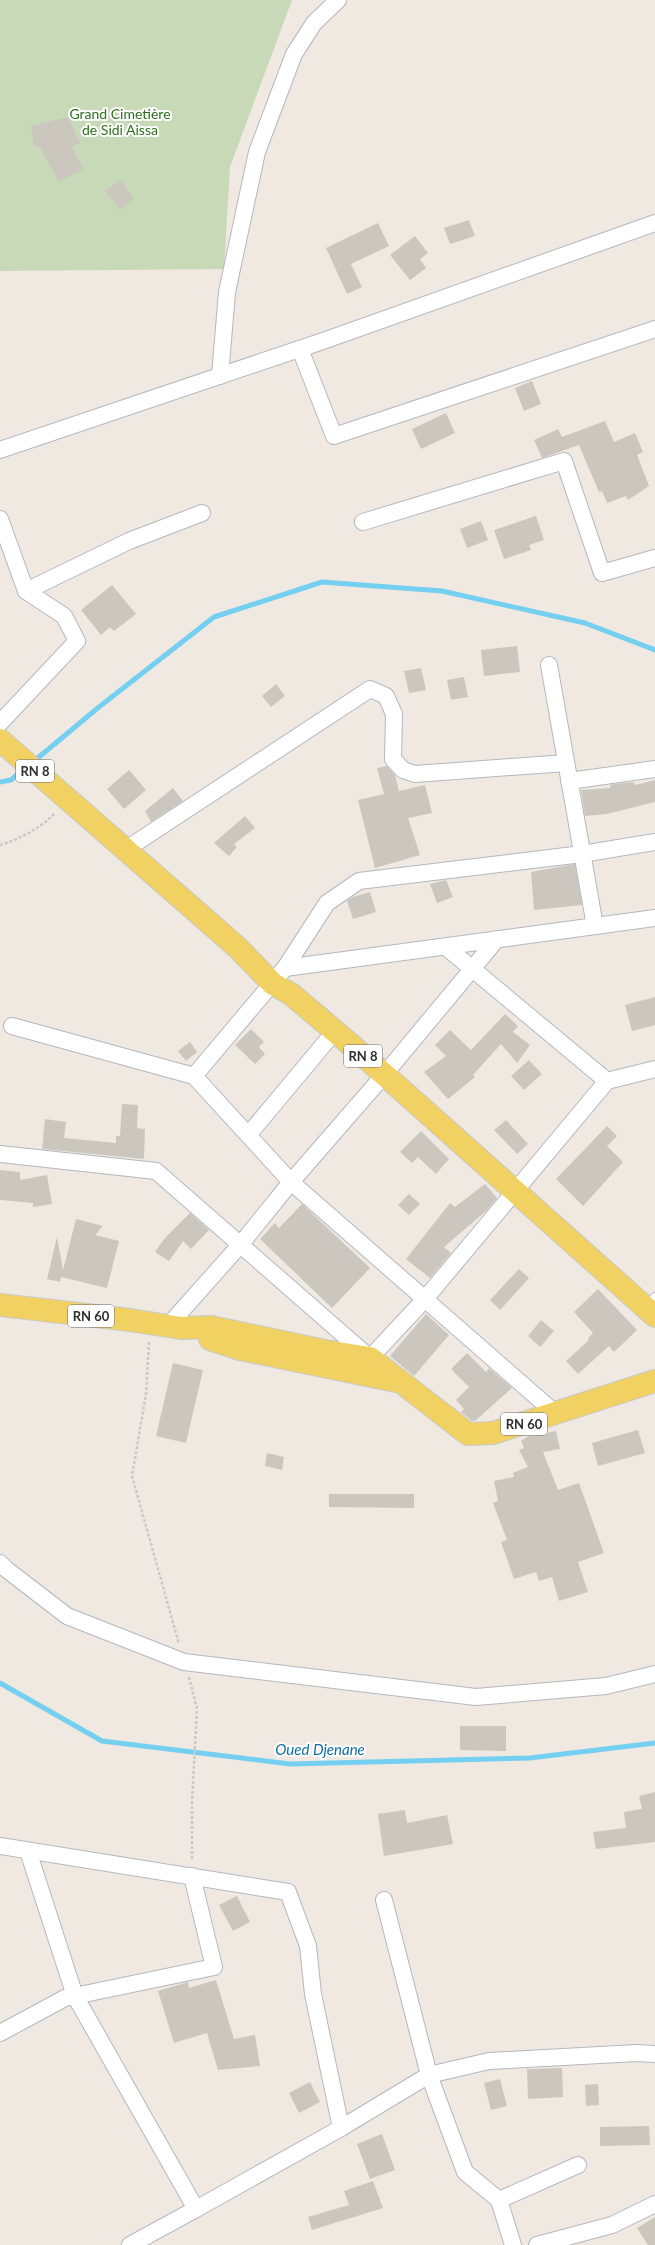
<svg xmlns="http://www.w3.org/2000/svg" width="655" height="2245" font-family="Lato,sans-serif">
<rect width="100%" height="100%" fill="#efe9e1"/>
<path fill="#c8d9b8" d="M0 0H292L230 167 224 269 0 271Z"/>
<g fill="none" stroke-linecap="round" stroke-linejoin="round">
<g stroke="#75cff0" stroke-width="5">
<path d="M33 762 99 707 214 617 322 582 442 591 585 623 655 650"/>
<path d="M0 782 11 780 25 768"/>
<path d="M0 1683 102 1741 290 1764 530 1758 655 1743"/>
</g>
</g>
<g fill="#cbc7bf">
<path d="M68 117 80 143 72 147 84 169 59 182 39 146 34 147 31 126Z"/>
<path d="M120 180 134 199 120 210 105 191Z"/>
<path d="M469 220 475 236 450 244 444 228Z"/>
<path d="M378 223 389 246 351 264 362 287 347 294 326 248Z"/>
<path d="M415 236 428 253 420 259 426 268 410 280 390 255Z"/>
<path d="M532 381 541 404 524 411 515 388Z"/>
<path d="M446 413 455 433 421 449 412 429Z"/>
<path d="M605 421 614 442 635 433 643 452 637 455 649 486 628 500 626 496 607 503 602 491 599 492 579 445 542 458 534 440 558 429 562 437Z"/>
<path d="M536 516 544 540 529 545 531 550 504 559 494 530Z"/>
<path d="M481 521 488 540 467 548 460 529Z"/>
<path d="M112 585 136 614 114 631 110 627 101 635 81 610Z"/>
<path d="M517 646 520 672 484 676 481 650Z"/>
<path d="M421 668 426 690 409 693 404 671Z"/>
<path d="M464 677 468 697 451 700 447 680Z"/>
<path d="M276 684 285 696 271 707 262 696Z"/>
<path d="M387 766 395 775 399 791 425 785 432 813 408 818 420 855 375 868 358 800 384 794 377 768Z"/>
<path d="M129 770 146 790 124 809 107 789Z"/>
<path d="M655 780V802L607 814 585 816 581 790 610 788V785L614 784 634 782 635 785Z"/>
<path d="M173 788 183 801 151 822 145 811Z"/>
<path d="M245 816 255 828 234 844 237 847 229 856 214 843Z"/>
<path d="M575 864 582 905 534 910 531 872Z"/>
<path d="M446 880 453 897 437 903 430 884Z"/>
<path d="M370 892 376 912 353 919 347 901 353 897Z"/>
<path d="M655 997V1025L632 1031 625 1005Z"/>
<path d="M505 1014 518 1026 513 1032 530 1045 517 1063 501 1044 473 1075 475 1077 448 1099 424 1072 446 1056 435 1045 450 1030 471 1050Z"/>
<path d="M251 1029 264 1042 259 1047 265 1054 255 1064 235 1045Z"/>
<path d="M190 1042 197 1052 186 1061 178 1051Z"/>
<path d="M529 1060 542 1074 524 1090 511 1076Z"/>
<path d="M122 1104 138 1105 137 1128 145 1129 144 1159 42 1149 45 1119 66 1122 64 1138 116 1143V1136H120Z"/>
<path d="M506 1120 528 1144 517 1154 494 1130Z"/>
<path d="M607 1126 617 1136 607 1146 623 1162 583 1206 556 1179Z"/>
<path d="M421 1131 449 1159 436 1174 418 1157 412 1163 400 1152Z"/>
<path d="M0 1170 20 1172V1180L47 1175 52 1204 33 1207V1203L0 1200Z"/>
<path d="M485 1184 497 1198 486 1211 444 1247 451 1253 430 1278 406 1259 450 1203 455 1207Z"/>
<path d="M409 1194 420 1204 409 1215 398 1205Z"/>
<path d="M302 1204 370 1268 332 1308 260 1239 275 1223 279 1228Z"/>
<path d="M190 1213 209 1230 191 1249 183 1241 169 1261 155 1252 165 1238Z"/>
<path d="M76 1219 103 1226 95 1235 119 1241 107 1288 61 1277 60 1282 47 1279 57 1237 63 1270Z"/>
<path d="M519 1269 529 1278 500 1310 490 1300Z"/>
<path d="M598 1289 637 1330 614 1352 609 1346 578 1374 566 1361 589 1340 588 1338 593 1333 574 1312Z"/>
<path d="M426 1314 449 1335 414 1376 390 1356Z"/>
<path d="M541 1320 554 1331 540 1347 528 1336Z"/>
<path d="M467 1353 486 1372 489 1368 512 1388 475 1421H472L461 1412 464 1409 456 1400 469 1387 451 1369Z"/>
<path d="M173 1363 203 1370 186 1443 156 1436Z"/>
<path d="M638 1430 645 1453 598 1466 592 1443Z"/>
<path d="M556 1431 560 1449 543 1452 558 1490 579 1483 604 1553 578 1562 588 1592 559 1601 552 1577 539 1581 536 1572 514 1579 501 1542 507 1540 493 1503 498 1501 494 1481 514 1477 513 1473 528 1467 519 1450 524 1448 521 1441 532 1434 533 1436Z"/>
<path d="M267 1453 284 1457 282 1470 265 1466Z"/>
<path d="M329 1494H414V1508L329 1507Z"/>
<path d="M460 1726H506V1751L460 1750Z"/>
<path d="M655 1792V1842L596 1849 593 1832 626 1828 624 1812 642 1809 639 1796Z"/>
<path d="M405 1810 407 1823 447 1815 453 1844 384 1856 378 1814Z"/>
<path d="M237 1896 250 1922 233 1931 219 1905Z"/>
<path d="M216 1980 234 2039 255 2035 260 2066 218 2070 207 2033 174 2043 158 1991 188 1982 189 1988Z"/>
<path d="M562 2068 563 2097 528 2099 527 2069Z"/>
<path d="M500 2079 507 2106 491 2110 484 2083Z"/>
<path d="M310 2082 320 2102 299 2113 289 2093Z"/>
<path d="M598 2084 599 2105 586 2106 585 2085Z"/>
<path d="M649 2126 650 2145 600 2146V2127Z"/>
<path d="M382 2134 395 2170 370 2179 357 2144Z"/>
<path d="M373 2181 383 2208 312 2230 308 2217 349 2205 344 2191Z"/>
<path d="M655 2217V2245H648L637 2228Z"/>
</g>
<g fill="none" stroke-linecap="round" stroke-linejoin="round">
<defs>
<path id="service" d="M646 1307 655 1297"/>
<g id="minor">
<path d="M300 349 334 436 655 329"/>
<path d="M220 376 227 292 257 152 294 54 314 23 338 0"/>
<path d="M0 450 323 341 655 223"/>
<path d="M0 519 26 591 64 616 77 641 0 723"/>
<path d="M363 522 564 461 602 573 655 558"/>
<path d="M26 591 129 541 202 513"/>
<path d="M549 665 595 926"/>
<path d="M569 781 655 769"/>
<path d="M125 850 370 689 386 696 394 714 393 759 403 770 415 774 566 763"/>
<path d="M446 947 607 1081"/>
<path d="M285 968 327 903 359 881 582 854 655 842"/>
<path d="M12 1026 194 1076 291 1182 555 1413"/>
<path d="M194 1076 285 968 655 918"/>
<path d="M249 1134 335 1031"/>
<path d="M0 1154 156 1171 370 1358 425 1299 607 1081 655 1069"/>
<path d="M168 1326 240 1245 291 1182 384 1075 497 939"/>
<path d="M0 1563 6 1569 67 1616 184 1662 476 1697 606 1686 655 1674"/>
<path d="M0 1846 288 1892 308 1946 313 1994 341 2128"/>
<path d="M28 1851 75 1996 196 2209 341 2128 429 2075 384 1900"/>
<path d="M0 2033 65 1998 214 1967 192 1876"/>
<path d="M499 2200 578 2165"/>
<path d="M130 2245 196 2209"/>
<path d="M513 2245 499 2200 465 2172 429 2075 489 2061 637 2053 655 2054"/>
<path d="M537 2245 612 2225 655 2204"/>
</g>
<g id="primary">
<path d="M0 740 237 947 273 984 291 994 350 1044 655 1316"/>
<path d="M0 1305 130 1320 181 1328 211 1327 325 1351 370 1358 468 1434 493 1433 655 1381"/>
<path d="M210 1339 240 1349 396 1381"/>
</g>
</defs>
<use href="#service" stroke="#b4b7c1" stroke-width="10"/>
<use href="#minor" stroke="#b4b7c1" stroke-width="18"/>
<use href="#primary" stroke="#c9c9c9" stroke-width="24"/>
<g stroke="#c9c9c9" stroke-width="2.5" stroke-dasharray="3 2" stroke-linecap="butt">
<path d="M0 845C20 839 41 828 55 813"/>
<path d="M149 1342 146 1394 132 1476 179 1644"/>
<path d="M189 1677 197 1709 192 1801V1861"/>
</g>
<use href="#service" stroke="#fff" stroke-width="8"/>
<use href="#minor" stroke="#fff" stroke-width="16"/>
<use href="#primary" stroke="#f2d163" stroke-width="22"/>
</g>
<g text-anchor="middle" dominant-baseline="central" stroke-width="4" stroke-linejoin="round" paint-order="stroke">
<g fill="#fff" stroke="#6d6d6d" stroke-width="1">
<rect x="16" y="760" width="38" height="22" rx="3"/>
<rect x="344" y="1045" width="38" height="22" rx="3"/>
<rect x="68" y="1305" width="46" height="22" rx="3"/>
<rect x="501" y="1413" width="46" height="22" rx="3"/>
</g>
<g font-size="13" font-weight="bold" fill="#2e2e2e">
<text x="35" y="771">RN 8</text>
<text x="363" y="1056">RN 8</text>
<text x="91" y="1316">RN 60</text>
<text x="524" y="1424">RN 60</text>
</g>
<g font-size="14" fill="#2c6e1b" stroke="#fff">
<text x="120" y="113">Grand Cimetière<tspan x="120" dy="16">de Sidi Aissa</tspan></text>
</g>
<g font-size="15" font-style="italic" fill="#0d6fa3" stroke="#fff">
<text x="320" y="1749">Oued Djenane</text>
</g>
</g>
</svg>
